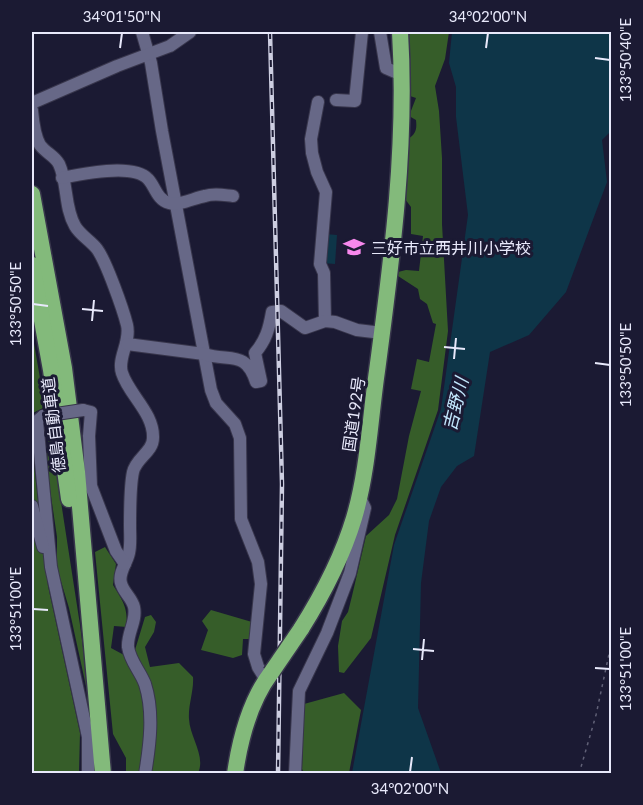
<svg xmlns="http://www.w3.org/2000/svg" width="643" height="805" font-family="Lato,'Noto Sans JP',sans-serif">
<rect width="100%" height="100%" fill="#1b1a33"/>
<g fill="#365d29">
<path d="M416 32H449L445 59 435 86 439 111 442 158V224L448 331 438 410 395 535 371 638 344 673 339 672 338 646 342 621 348 612 352 596 366 536 389 515 397 499 409 436 421 391 411 389 417 359 429 362 436 324 433 323 427 304 420 299 418 289 398 276V272L406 270 419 271 423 236 411 234V207L405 199 408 139C416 134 417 129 416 120L409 116 416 98 410 96 407 40 410 33Z"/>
<path d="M32 332 45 407 33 413 32 448 48 586 80 733 79 773H32Z"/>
<path d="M49 424 80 625 91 709 69 608 57 568V537L47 469Z"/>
<path d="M105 547 116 564 113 585C124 603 127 606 127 627L114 626 111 648 124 655 135 650 145 617 151 615 156 622 154 632 145 647 150 667 179 663 193 677C194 691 188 705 189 719 190 738 206 756 198 773H126V758L113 734 95 552Z"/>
<path d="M211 610 252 622 251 639H243L242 655 233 658 201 650 208 630 202 621Z"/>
<path d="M344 693 361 710 349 773H304L302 769 304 704Z"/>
</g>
<g fill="#0e3548">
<path d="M452 32H611V131L602 140 607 182 566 292 529 335 490 352 474 456 457 466 441 487 429 521 421 583 418 708 441 773H352L394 545 441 409 468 215 456 117V87L449 63Z"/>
<path d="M325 234 337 235 335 264 323 263Z"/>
</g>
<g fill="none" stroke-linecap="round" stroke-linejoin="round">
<defs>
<g id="minor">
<path d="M142 32 151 63 162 131 211 390 216 403 235 424 240 438 241 519 258 562 261 584 254 654 258 667 266 680"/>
<path d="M380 32 386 68 402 75"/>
<path d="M336 100 355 101 362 32"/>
<path d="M318 102 311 139 312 153 317 172 326 192 320 264 324 273 325 321"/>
<path d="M32 103 117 66 170 46 190 32"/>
<path d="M32 110C33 121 34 135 40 145 46 153 55 156 59 164 68 183 64 207 75 226 80 235 91 241 97 249 106 261 123 309 127 325 131 342 117 358 122 373 129 395 154 413 153 438 153 452 136 458 133 472 130 486 130 511 130 526 130 535 131 545 129 553 127 563 118 573 121 583 123 592 132 598 134 607 137 621 127 633 128 647 130 661 140 671 145 684 154 712 150 744 145 774"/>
<path d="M62 178C81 174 133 163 148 179 155 186 157 200 169 203 179 206 194 198 205 196 214 193 223 195 233 196"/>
<path d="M127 344 204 354C230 362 246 350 256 382L261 381 255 353C266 340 269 329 272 312L281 311 305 328 325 321 335 322 357 330 382 333"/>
<path d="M83 410 91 412 89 436 91 486 116 551 125 564"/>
<path d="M43 416 37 421 51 567 88 737V774"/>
<path d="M32 506 43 547"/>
<path d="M295 774 299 691 327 633 350 573 365 508 359 496"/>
</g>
<g id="highway">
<path d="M32 194 64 368 77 472 103 774"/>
<path d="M32 265 51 370 69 499"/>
<path d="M301 629C323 594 342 558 354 518 368 471 370 419 377 371 392 259 407 145 400 32"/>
<path d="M235 774C240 739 250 701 271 673"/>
</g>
</defs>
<use href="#minor" stroke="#38364c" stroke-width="14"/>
<use href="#highway" stroke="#38364c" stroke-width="19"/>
<path stroke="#616177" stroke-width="1.5" stroke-dasharray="3 4.5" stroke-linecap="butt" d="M579 774 596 715 612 640"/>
<use href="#minor" stroke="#676887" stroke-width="12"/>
<use href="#highway" stroke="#83ba7b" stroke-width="16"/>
<defs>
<path id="rail" d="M270 32 282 484 278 774"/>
</defs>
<use href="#rail" stroke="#cdcee1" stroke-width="4.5"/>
<use href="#rail" stroke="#1b1a33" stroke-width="2" stroke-dasharray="7" stroke-linecap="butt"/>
<defs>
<path id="minor-bridge" d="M43 416 83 410"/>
<path id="highway-bridge" d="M271 673 301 629"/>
</defs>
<use href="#minor-bridge" stroke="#38364c" stroke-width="14" stroke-linecap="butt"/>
<use href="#highway-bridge" stroke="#38364c" stroke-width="19" stroke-linecap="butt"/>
<use href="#minor-bridge" stroke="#676887" stroke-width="12"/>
<use href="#highway-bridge" stroke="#83ba7b" stroke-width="16"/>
</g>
<path fill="none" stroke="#e8e9fb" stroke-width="2" d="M120 48 122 33M486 48 488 33M595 58 610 60M33 304 48 306M82 309 103 311M92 321 94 300M444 347 465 349M454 359 456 338M595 363 610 365M33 609 48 610M413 649 434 651M422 660 424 639M595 668 610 669M410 772 412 757"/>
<defs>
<symbol id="school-bare" viewBox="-9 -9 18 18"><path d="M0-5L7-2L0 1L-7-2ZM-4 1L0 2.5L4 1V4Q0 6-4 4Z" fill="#f788ec" stroke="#1b1a33" stroke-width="2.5" paint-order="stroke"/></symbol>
</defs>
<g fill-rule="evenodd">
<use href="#school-bare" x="339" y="232" width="30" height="30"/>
</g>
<g text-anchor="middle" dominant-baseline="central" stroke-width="6" stroke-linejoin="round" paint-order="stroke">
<g font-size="16" fill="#e8e9fb" stroke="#1b1a33" text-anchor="start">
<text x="371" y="247">三好市立西井川小学校</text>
</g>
<g font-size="16" fill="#e8e9fb" stroke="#1b1a33">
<text transform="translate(353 414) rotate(-82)">国道192号</text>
<text transform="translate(53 425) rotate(-97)">徳島自動車道</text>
</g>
<g font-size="18" font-style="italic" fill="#c2e7fd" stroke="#1b1a33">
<text transform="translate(455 404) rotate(-76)">吉野川</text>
</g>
</g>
<rect width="643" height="805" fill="none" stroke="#1b1a33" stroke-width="66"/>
<rect x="33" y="33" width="577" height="739" fill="none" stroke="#e8e9fb" stroke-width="2"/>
<g font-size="15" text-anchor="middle" fill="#e8e9fb">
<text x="122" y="22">34°01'50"N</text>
<text x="488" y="22">34°02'00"N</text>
<text transform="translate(626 60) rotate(-90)" y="5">133°50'40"E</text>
<text transform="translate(16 304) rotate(-90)" y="5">133°50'50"E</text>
<text transform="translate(626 365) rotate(-90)" y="5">133°50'50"E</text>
<text transform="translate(16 609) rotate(-90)" y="5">133°51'00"E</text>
<text transform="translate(626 669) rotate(-90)" y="5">133°51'00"E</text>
<text x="410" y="794">34°02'00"N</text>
</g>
</svg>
